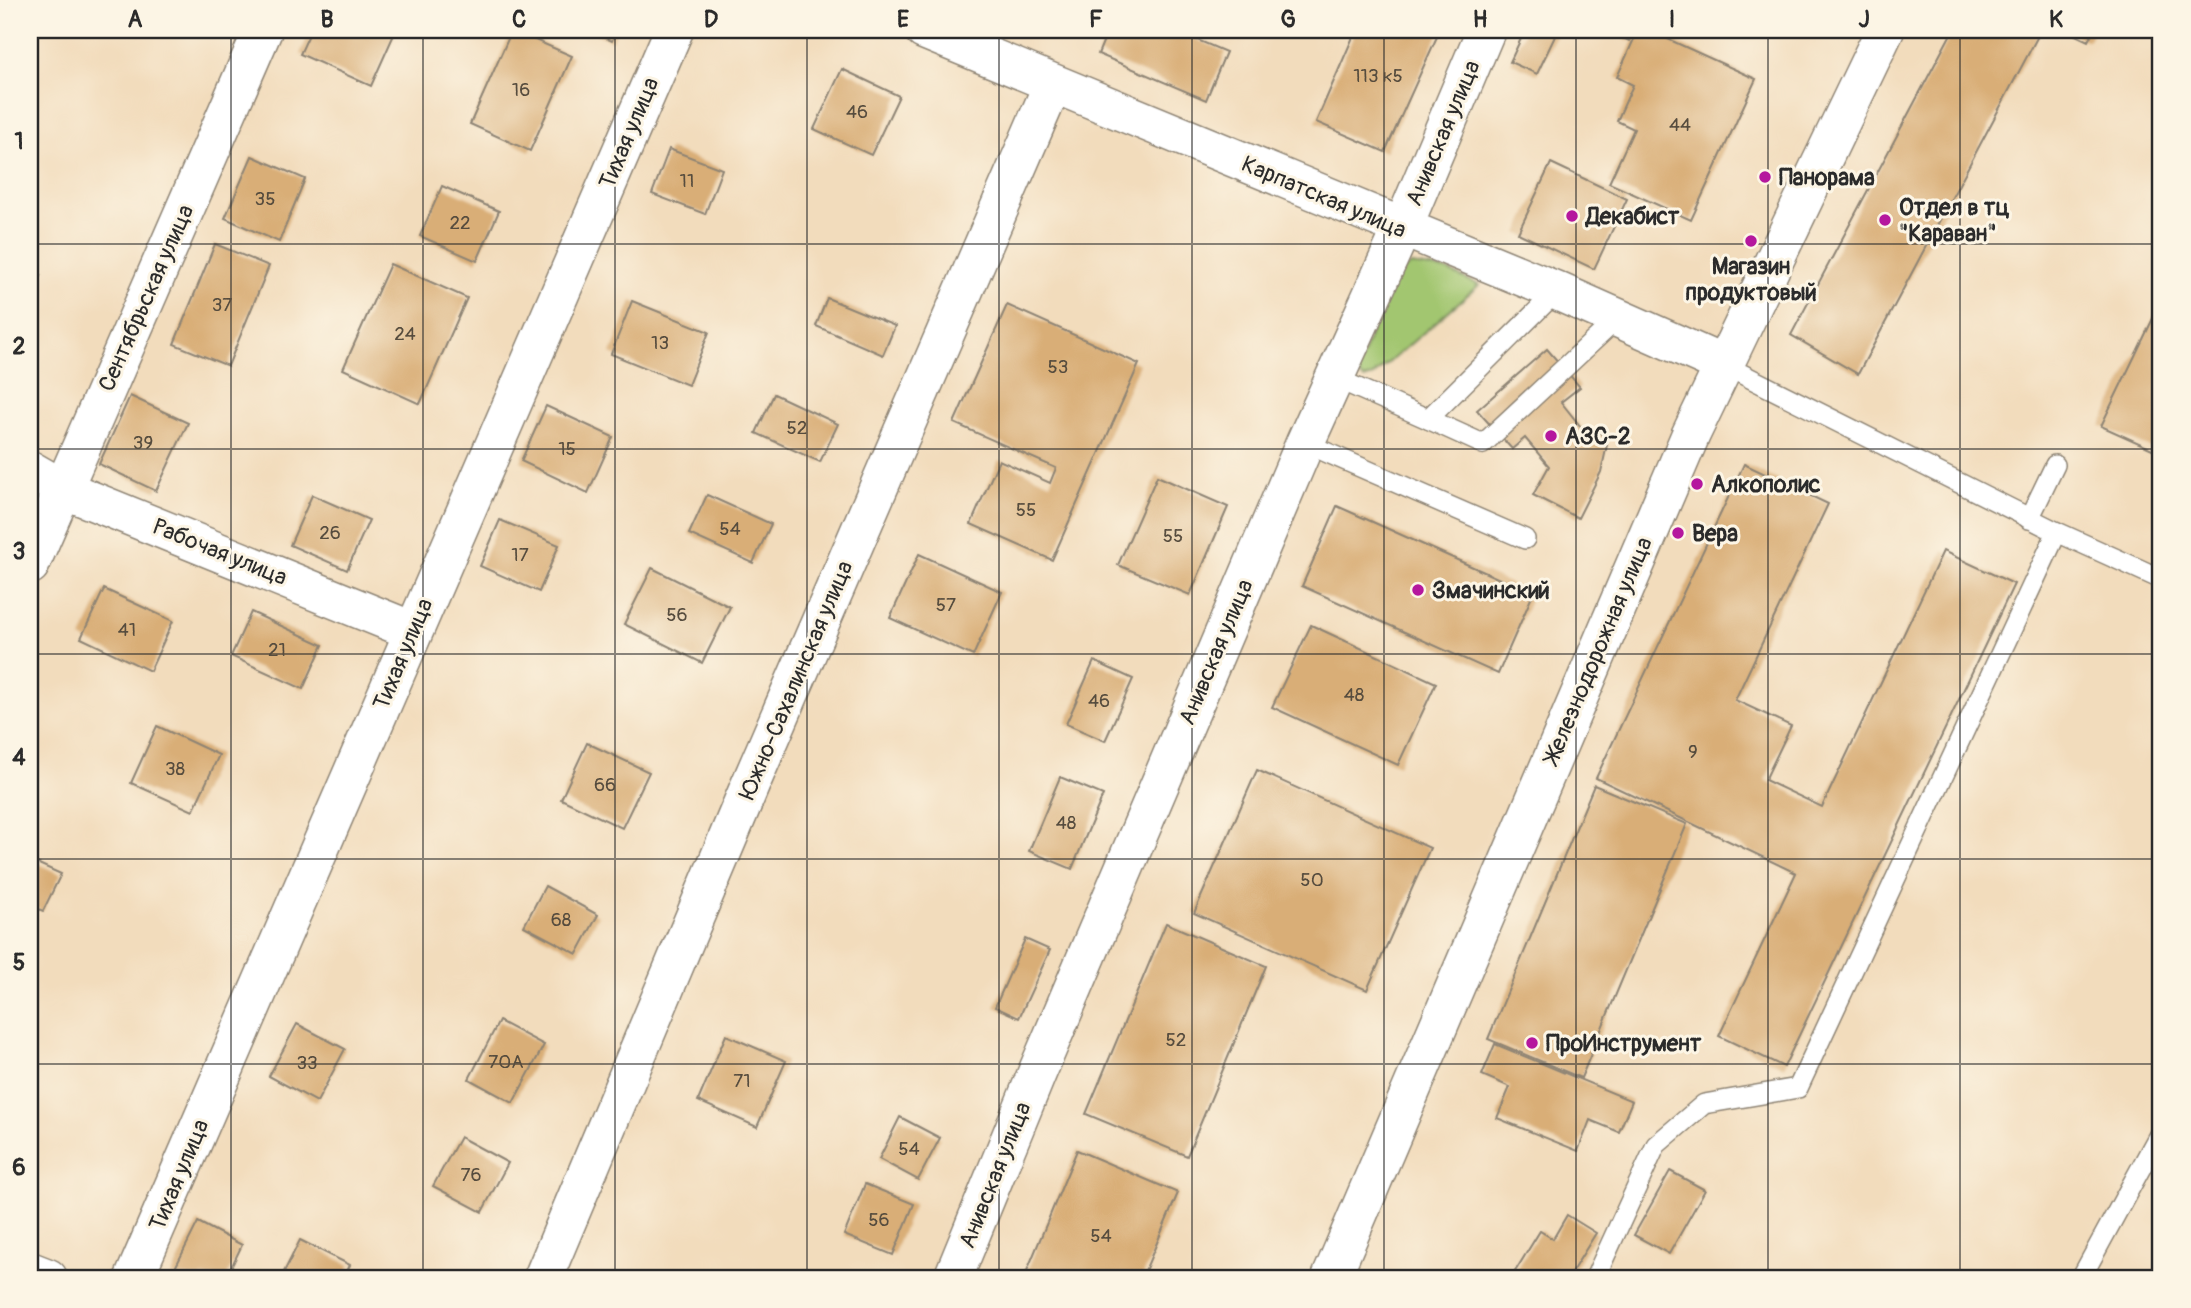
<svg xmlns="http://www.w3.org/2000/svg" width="2191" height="1308" font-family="Pangolin,sans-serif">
<rect width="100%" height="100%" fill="#fcf5e5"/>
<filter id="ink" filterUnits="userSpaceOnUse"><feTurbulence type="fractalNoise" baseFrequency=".0143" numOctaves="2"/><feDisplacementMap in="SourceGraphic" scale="14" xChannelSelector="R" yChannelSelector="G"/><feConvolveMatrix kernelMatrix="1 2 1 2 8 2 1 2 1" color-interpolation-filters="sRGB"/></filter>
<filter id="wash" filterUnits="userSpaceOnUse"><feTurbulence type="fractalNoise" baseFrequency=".00686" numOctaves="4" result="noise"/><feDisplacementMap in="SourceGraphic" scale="28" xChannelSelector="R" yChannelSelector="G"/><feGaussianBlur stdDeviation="1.57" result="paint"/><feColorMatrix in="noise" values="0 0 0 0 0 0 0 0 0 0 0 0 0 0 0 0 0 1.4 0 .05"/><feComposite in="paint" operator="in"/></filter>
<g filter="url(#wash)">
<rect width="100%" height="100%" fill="#f2dcbc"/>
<path fill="#a2c670" stroke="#66784e" stroke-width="2" d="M1411 265 1446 270 1479 285 1373 376 1364 379 1356 374 1390 280Z"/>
<g id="blocks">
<g fill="#d9ae77">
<path d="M311 30H396L371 86 300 54Z"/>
<path d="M512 30 572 56 530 151 470 124Z"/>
<path d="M588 30H617L612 41Z"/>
<path d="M1108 30H1174L1226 52 1206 100 1098 54Z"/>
<path d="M1356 30H1440L1385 152 1316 122Z"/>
<path d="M1525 30H1558L1537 74 1510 62Z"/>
<path d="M1606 30H1634L1629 41Z"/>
<path d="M1638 30H1648L1756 79 1691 220 1609 183 1634 129 1617 121 1633 85 1617 77Z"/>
<path d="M1953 30H2035L2040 32 1858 374 1791 335Z"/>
<path d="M2065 30H2094L2088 41Z"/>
<path d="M842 69 899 96 871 155 814 129Z"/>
<path d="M669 149 722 169 705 214 652 194Z"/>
<path d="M252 156 305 179 279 242 225 218Z"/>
<path d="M1551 163 1627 199 1594 269 1518 233Z"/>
<path d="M442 186 499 211 477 261 420 236Z"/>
<path d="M215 244 269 266 228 366 174 344Z"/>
<path d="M390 264 467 298 420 404 343 369Z"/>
<path d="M30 270 41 276 30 297Z"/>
<path d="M827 298 895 326 883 355 816 326Z"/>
<path d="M632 301 709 332 688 385 611 354Z"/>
<path d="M2161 302V453L2101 426Z"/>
<path d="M1007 305 1139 364 1052 560 971 524 999 460 1050 483 1056 468 954 423Z"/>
<path d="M1547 349 1580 387 1561 402 1585 432 1601 433 1607 445 1601 472 1578 518 1533 495 1549 466 1525 438 1512 449 1477 410Z"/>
<path d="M774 394 838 424 820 462 756 433Z"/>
<path d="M130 396 188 423 156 491 99 464Z"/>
<path d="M546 406 613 437 588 493 521 461Z"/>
<path d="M1744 464 1828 504 1735 700 1791 726 1765 780 1822 807 1943 551 2014 584 1784 1067 1719 1036 1796 873 1596 778Z"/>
<path d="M1157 476 1228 507 1190 595 1118 565Z"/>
<path d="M312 495 369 520 347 570 290 545Z"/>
<path d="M707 495 771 524 753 563 689 534Z"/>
<path d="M1337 506 1533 594 1498 674 1302 586Z"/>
<path d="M500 520 559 545 539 592 480 566Z"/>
<path d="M919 554 1002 592 973 656 890 618Z"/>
<path d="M652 568 730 607 702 663 624 624Z"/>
<path d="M104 589 173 621 150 671 81 638Z"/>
<path d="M251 612 323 645 303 689 231 656Z"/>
<path d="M1311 625 1436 683 1398 765 1272 707Z"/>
<path d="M1094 661 1133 679 1105 741 1066 724Z"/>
<path d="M157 726 219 755 193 811 131 783Z"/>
<path d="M587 743 649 772 622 828 561 799Z"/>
<path d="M1257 770 1430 848 1367 990 1194 913Z"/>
<path d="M1060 777 1103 795 1072 869 1029 851Z"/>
<path d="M1594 785 1687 824 1581 1078 1488 1039Z"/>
<path d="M30 860 61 874 43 911 30 905Z"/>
<path d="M545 886 598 915 577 954 524 926Z"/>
<path d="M1166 923 1266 966 1187 1156 1086 1114Z"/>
<path d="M1025 939 1050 950 1019 1018 995 1007Z"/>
<path d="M499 1021 544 1045 513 1103 469 1079Z"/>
<path d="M297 1024 345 1049 317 1102 269 1076Z"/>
<path d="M726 1035 786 1061 757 1127 698 1101Z"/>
<path d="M1495 1044 1632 1101 1619 1132 1590 1120 1578 1151 1497 1118 1510 1087 1482 1075Z"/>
<path d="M900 1117 940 1138 918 1180 879 1159Z"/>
<path d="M460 1137 508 1163 482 1212 433 1186Z"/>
<path d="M1077 1150 1178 1193 1142 1278H1024Z"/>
<path d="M1670 1171 1705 1190 1669 1254 1634 1235Z"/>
<path d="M865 1184 914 1204 893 1255 844 1235Z"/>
<path d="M1567 1215 1596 1233 1568 1278H1511L1540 1231 1553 1239Z"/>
<path d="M198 1222 242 1245 226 1278 171 1276Z"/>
<path d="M300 1240 350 1265 344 1278H281Z"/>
</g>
</g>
</g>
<g filter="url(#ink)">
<use href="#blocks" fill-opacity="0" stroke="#8e8474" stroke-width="2"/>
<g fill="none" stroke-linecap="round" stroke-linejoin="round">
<defs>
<g id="lane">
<path d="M1724 365 2057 532 2161 579"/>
<path d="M1333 377 1428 419 1557 291"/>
<path d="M1428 419 1483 444 1618 318"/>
<path d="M1305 443 1525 539"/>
<path d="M2029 519 2055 465"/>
<path d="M1595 1278 1656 1145 1704 1104 1798 1088 2057 532"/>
<path d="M2081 1278 2161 1131"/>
</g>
<g id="street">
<path d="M924 30 1557 291 1724 365"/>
<path d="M30 470 63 489 413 631"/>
<path d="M30 565 263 30"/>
<path d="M30 1271 48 1278"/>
<path d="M134 1278 674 30"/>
<path d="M543 1278 751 783 1053 84"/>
<path d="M953 1278 1037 1073 1305 443 1402 229 1486 30"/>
</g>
<path id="secondary" d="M1331 1278 1691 434 1885 30"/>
</defs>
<use href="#lane" stroke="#8e8474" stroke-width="22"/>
<use href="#street" stroke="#8e8474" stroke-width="41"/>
<use href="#secondary" stroke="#8e8474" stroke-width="41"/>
<use href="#lane" stroke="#fff" stroke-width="19"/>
<use href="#street" stroke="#fff" stroke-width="38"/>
<use href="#secondary" stroke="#fff" stroke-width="38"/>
</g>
</g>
<path fill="none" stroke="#2b2b2b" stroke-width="2" stroke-opacity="0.55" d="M231 30V1278M423 30V1278M615 30V1278M807 30V1278M999 30V1278M1192 30V1278M1384 30V1278M1576 30V1278M1768 30V1278M1960 30V1278M30 244H2161M30 449H2161M30 654H2161M30 859H2161M30 1064H2161"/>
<g fill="#b5179e" stroke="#fcf5e5" stroke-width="2.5">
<circle cx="1765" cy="177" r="7"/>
<circle cx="1572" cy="216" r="7"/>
<circle cx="1885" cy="220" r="7"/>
<circle cx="1751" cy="241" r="7"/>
<circle cx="1551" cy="436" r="7"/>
<circle cx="1697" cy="484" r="7"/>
<circle cx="1678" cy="533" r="7"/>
<circle cx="1418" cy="590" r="7"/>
<circle cx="1532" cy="1043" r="7"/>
</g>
<g text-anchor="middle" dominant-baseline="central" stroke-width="6" stroke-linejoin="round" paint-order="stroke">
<g font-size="19" fill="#564c3e">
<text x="1378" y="76">113 к5</text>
<text x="521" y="90">16</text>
<text x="857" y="112">46</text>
<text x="1680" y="125">44</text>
<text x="687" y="181">11</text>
<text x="265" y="199">35</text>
<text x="460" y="223">22</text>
<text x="222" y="305">37</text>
<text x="405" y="334">24</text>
<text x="660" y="343">13</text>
<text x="1058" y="367">53</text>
<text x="797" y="428">52</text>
<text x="143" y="443">39</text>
<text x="567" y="449">15</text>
<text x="1026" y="510">55</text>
<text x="730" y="529">54</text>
<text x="330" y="533">26</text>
<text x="1173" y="536">55</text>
<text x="520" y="555">17</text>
<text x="946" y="605">57</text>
<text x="677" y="615">56</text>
<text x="127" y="630">41</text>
<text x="277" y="650">21</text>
<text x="1354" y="695">48</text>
<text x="1099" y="701">46</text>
<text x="1693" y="752">9</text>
<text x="175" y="769">38</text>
<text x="605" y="785">66</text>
<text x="1066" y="823">48</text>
<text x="1312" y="880">50</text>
<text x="561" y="920">68</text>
<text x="1176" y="1040">52</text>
<text x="506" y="1062">70А</text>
<text x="307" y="1063">33</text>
<text x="742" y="1081">71</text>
<text x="909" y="1149">54</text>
<text x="471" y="1175">76</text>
<text x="879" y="1220">56</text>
<text x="1101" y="1236">54</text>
</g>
<g font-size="23" fill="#2b2b2b" stroke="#fcf5e5">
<text transform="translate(629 133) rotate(-67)">Тихая улица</text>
<text transform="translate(1443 133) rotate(-67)">Анивская улица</text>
<text transform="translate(1324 197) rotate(23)">Карпатская улица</text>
<text transform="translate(146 298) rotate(-66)">Сентябрьская улица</text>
<text transform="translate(220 552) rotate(22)">Рабочая улица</text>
<text transform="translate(1598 650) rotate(-67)">Железнодорожная улица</text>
<text transform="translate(1216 652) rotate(-67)">Анивская улица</text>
<text transform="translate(403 654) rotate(-67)">Тихая улица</text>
<text transform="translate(796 680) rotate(-67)">Южно-Сахалинская улица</text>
<text transform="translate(179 1175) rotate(-67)">Тихая улица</text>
<text transform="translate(995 1175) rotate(-68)">Анивская улица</text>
</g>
<g font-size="23" font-weight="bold" fill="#2b2b2b" stroke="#fcf5e5" text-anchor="start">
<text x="1779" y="177">Панорама</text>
<text x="1899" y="207">Отдел в тц<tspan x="1899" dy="26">"Караван"</tspan></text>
<text x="1586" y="216">Декабист</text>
<text x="1751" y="266" text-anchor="middle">Магазин<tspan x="1751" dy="26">продуктовый</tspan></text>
<text x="1565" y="436">АЗС-2</text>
<text x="1711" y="484">Алкополис</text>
<text x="1692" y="533">Вера</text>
<text x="1432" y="590">Змачинский</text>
<text x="1546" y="1043">ПроИнструмент</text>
</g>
</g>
<rect width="2191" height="1308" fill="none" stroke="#fcf5e5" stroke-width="77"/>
<rect x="38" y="38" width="2114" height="1232" fill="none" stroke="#2b2b2b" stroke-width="2.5"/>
<g font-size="23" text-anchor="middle" font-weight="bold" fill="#2b2b2b">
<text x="135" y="27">A</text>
<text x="327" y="27">B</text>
<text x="519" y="27">C</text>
<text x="711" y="27">D</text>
<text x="903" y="27">E</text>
<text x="1096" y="27">F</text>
<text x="1288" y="27">G</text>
<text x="1480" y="27">H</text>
<text x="1672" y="27">I</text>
<text x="1864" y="27">J</text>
<text x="2056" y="27">K</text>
<text x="19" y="149">1</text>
<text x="19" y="354">2</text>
<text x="19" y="559">3</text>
<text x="19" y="765">4</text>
<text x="19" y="970">5</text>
<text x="19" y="1175">6</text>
</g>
</svg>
